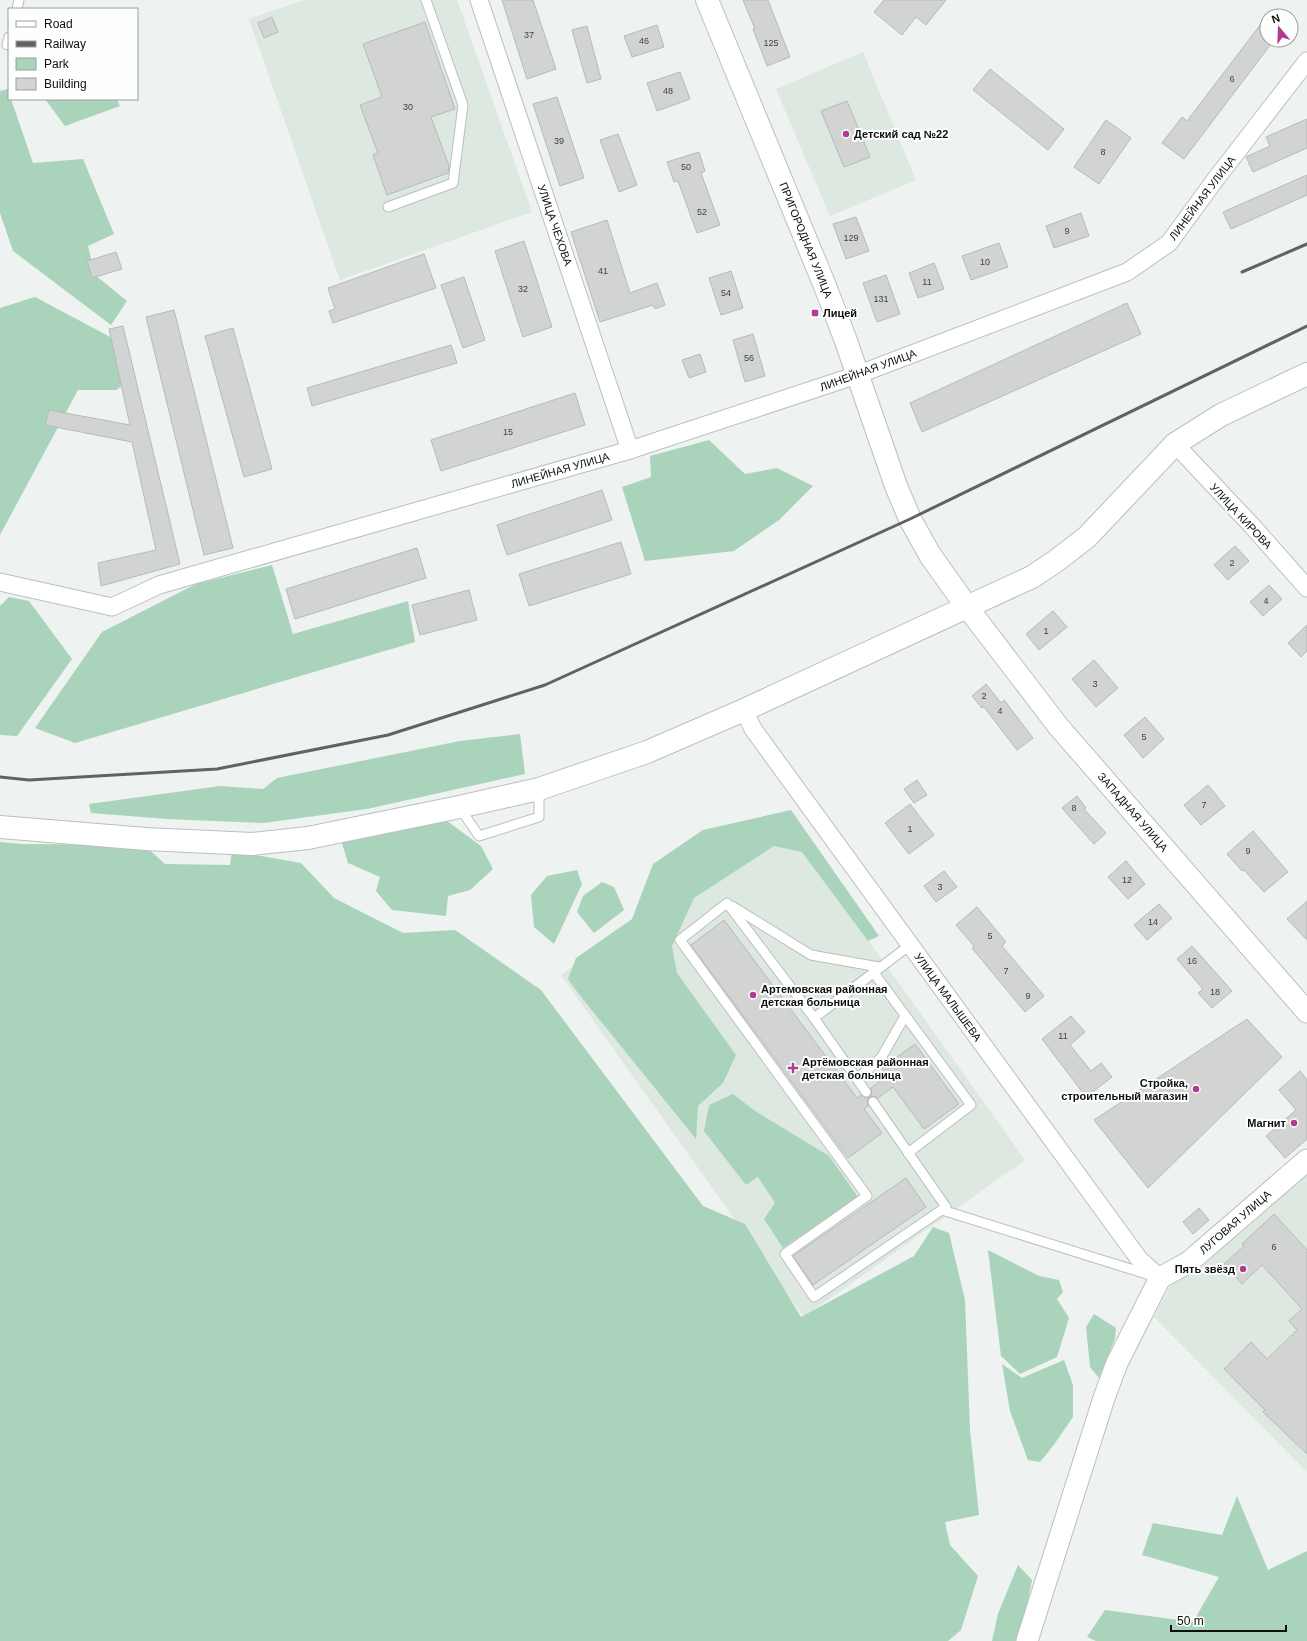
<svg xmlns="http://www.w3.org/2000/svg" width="1307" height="1641" font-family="Helvetica,sans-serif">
<rect width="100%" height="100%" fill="#eef2f0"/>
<g fill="#dde8e1">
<path d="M305 0H457L532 212 340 280 249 19Z"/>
<path d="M863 52 916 180 830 216 776 89Z"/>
<path d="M781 818 1025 1160 804 1317 561 975Z"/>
<path d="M1307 1171V1472L1154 1317 1172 1283Z"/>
</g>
<g fill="#aad3bb">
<path d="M8 89 9 99H11L33 163 83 159 114 234 88 246 95 275 127 301 111 325 13 251 0 213V91Z"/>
<path d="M45 99H117L120 106 65 126Z"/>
<path d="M35 297 114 339 129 381 116 390H78L0 535V308Z"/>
<path d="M709 440 745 474 777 468 813 486 779 520 734 551 645 561 622 487 651 477 650 456Z"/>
<path d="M272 565 293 634 408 601 415 642 75 743 35 728 102 632 196 584Z"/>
<path d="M9 597 29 601 72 659 17 736 0 735V606Z"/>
<path d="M520 734 525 774 367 809 263 823 167 819 91 813 89 804 220 786 263 789 277 778 460 741Z"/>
<path d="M791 810 879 936 868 941 802 852 774 846 694 898 672 946 677 973 736 1055 723 1083 698 1106 696 1139 578 993 568 979 576 958 632 919 653 864 703 830Z"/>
<path d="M447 821 481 846 493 869 470 890 448 896 446 916 392 910 376 891 380 877 348 863 341 840Z"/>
<path d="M0 842 21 844 144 845 165 864 230 865 232 851 301 863 334 898 403 933 455 930 541 990 703 1206 745 1224 801 1317 914 1256 933 1227 949 1233 965 1300 970 1430 979 1515 945 1522 950 1545 978 1576 961 1630 948 1641H0Z"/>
<path d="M577 870 582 884 554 944 534 927 531 895 547 876Z"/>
<path d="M602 882 614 887 624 910 594 933 577 912 583 896Z"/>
<path d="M733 1094 755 1111 829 1156 858 1197 783 1248 764 1219 775 1203 758 1177 746 1185 704 1131 709 1105Z"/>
<path d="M988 1250 1039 1276 1059 1280 1063 1292 1057 1299 1069 1318 1057 1357 1020 1374 1001 1356Z"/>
<path d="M1094 1314 1116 1328 1115 1339 1099 1378 1090 1367 1086 1327Z"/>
<path d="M1064 1360 1073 1385V1417L1053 1446 1040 1462 1028 1460 1010 1411 1002 1364 1022 1378Z"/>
<path d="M1237 1496 1268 1570 1307 1551V1641H1096L1087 1637 1105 1610 1193 1622 1219 1577 1142 1555 1153 1523 1222 1535Z"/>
<path d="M1018 1565 1032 1580 1020 1641H992L998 1614Z"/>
</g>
<g fill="#d1d4d2" stroke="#b7bab8">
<path d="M502 0H533L556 69 527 79Z"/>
<path d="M743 0H768L790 57 767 66 753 29H755Z"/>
<path d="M884 0H946L926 25 916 17 902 35 874 12Z"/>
<path d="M1267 16V40H1274L1184 159 1162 143 1182 117 1187 121Z"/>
<path d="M272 17 278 32 264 38 258 23Z"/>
<path d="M425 22 455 109 431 117 449 166 448 173 387 195 373 155 378 153 360 105 382 97 363 44Z"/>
<path d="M657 25 664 47 632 57 624 36Z"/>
<path d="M587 26 601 79 587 83 572 30Z"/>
<path d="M990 69 1064 129 1048 150 973 90Z"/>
<path d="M680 72 690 99 657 111 647 83Z"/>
<path d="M557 97 584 178 560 186 533 104Z"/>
<path d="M847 101 870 157 844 167 821 111Z"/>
<path d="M1307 119V148L1253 172 1246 157 1270 146 1266 137Z"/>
<path d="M1106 120 1131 138 1099 184 1074 167Z"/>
<path d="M618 134 637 185 619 192 600 140Z"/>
<path d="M699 152 705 171 701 173 720 225 697 233 678 181 674 182 667 162Z"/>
<path d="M1307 175V195L1231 229 1223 212Z"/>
<path d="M1081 213 1089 236 1054 248 1046 226Z"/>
<path d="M856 217 869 251 846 259 833 224Z"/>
<path d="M607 220 630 293 657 283 665 305 655 309 653 305 600 322 571 232Z"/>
<path d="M524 241 552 327 523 337 495 251Z"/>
<path d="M999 243 1008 267 971 280 962 256Z"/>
<path d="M116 252 122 269 92 278 87 261Z"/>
<path d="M424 254 436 288 333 323 329 311 335 309 328 288Z"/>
<path d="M934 263 944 289 918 298 909 273Z"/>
<path d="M731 271 743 308 721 315 709 278Z"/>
<path d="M886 275 900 314 877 322 863 283Z"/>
<path d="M464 277 485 340 463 348 441 285Z"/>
<path d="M1127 303 1141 334 922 432 910 403Z"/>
<path d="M174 310 233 548 204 555 146 317Z"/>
<path d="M123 326 180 564 101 586 98 563 156 550 132 442 45 425 49 410 130 425 109 329Z"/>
<path d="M233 328 272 469 244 477 205 336Z"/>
<path d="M753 334 765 376 745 382 733 340Z"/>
<path d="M451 345 457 363 312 406 307 388Z"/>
<path d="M700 354 706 372 689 378 682 360Z"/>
<path d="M575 393 585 425 441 471 431 440Z"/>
<path d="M602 490 612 520 507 555 497 525Z"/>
<path d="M621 542 631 574 529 606 519 574Z"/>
<path d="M1235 546 1249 561 1228 580 1214 565Z"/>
<path d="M417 548 426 578 295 619 286 589Z"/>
<path d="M1269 585 1282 599 1263 616 1250 602Z"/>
<path d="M469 590 477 620 420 635 412 605Z"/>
<path d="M1053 611 1067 627 1039 650 1026 634Z"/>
<path d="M1307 625V651L1301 657 1288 643Z"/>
<path d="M1094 660 1118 688 1096 707 1072 679Z"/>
<path d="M986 684 1001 703 1004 700 1033 738 1017 750 984 707 982 708 972 696Z"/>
<path d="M1145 717 1164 739 1143 758 1124 735Z"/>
<path d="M917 780 927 795 914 803 904 789Z"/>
<path d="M1208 785 1225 806 1201 825 1184 805Z"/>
<path d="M1077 796 1086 808 1084 809 1106 833 1094 844 1062 808Z"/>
<path d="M910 804 934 835 909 854 885 823Z"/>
<path d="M1253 831 1288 872 1264 892 1244 870 1242 871 1227 854Z"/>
<path d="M1126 861 1145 884 1128 899 1108 877Z"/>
<path d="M944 871 957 887 936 902 924 886Z"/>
<path d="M1307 901V940L1287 919Z"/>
<path d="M1159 904 1172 918 1147 940 1134 925Z"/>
<path d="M977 907 1006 942 1002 946 1044 996 1025 1012 972 948 974 946 956 925Z"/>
<path d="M724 920 857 1098 861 1095 866 1098 870 1097 872 1092 871 1088 887 1076 882 1068 915 1044 959 1104 924 1129 893 1087 878 1098 875 1096 870 1097 867 1100 868 1106 864 1109 882 1133 848 1158 691 945Z"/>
<path d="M1192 946 1232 991 1212 1008 1198 993 1203 989 1177 959Z"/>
<path d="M1071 1016 1085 1032 1070 1045 1091 1071 1101 1063 1112 1077 1086 1097 1042 1039Z"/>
<path d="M1247 1019 1282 1057 1148 1188 1094 1120Z"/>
<path d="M1300 1071 1307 1080V1139L1285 1158 1266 1136 1296 1110 1279 1090Z"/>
<path d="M906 1178 926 1207 813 1285 793 1256Z"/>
<path d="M1199 1208 1209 1220 1193 1234 1183 1222Z"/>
<path d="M1274 1214 1307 1250V1454L1263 1412 1265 1410 1224 1369 1251 1342 1267 1359 1297 1330 1289 1321 1302 1309 1262 1265 1242 1284 1224 1264 1244 1246 1242 1244Z"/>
</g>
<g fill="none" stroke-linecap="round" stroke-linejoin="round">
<defs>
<g id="service">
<path d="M17 9 19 0"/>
<path d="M7 45 9 37"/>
<path d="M388 207 453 183 463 105 426 0"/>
<path d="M460 808 479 836 539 817V789"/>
<path d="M732 906 811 955 879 967"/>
<path d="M874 973 971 1105 908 1153"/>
<path d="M814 1018 727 903 680 940 867 1196 785 1254 814 1297 946 1207 873 1102"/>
<path d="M857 1079 881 1058 905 1016"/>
<path d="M866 1092 814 1018 910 945"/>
<path d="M942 1210 1153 1276"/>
</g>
<g id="minor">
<path d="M479 0 630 450"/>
<path d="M1175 444 1254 528 1307 588"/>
<path d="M0 582 112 607 159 585 630 450 857 375 1127 272 1169 243 1215 180 1307 61"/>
<path d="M744 710 753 729 1139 1259 1160 1278"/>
</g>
<g id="tertiary">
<path d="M967 607 1058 726 1307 1012"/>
<path d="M1027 1641 1104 1398 1117 1363 1160 1278 1189 1262 1307 1160"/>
</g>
<g id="secondary">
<path d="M707 0 825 286 846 341 896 486 910 519 930 555 967 607"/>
<path d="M0 827 146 839 252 844 308 838 459 807 539 789 647 752 744 710 1032 577 1056 561 1087 537 1175 444 1221 415 1307 374"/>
</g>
</defs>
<use href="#service" stroke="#bcbfbd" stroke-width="11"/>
<use href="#minor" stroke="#bcbfbd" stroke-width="19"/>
<use href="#tertiary" stroke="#bcbfbd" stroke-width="23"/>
<use href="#secondary" stroke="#bcbfbd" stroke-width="24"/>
<use href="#service" stroke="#fff" stroke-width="9"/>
<use href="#minor" stroke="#fff" stroke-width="17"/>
<use href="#tertiary" stroke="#fff" stroke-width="21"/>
<use href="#secondary" stroke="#fff" stroke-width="22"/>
<g stroke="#616362" stroke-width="3">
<path d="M1242 272 1307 244"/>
<path d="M0 777 29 780 217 769 388 735 545 685 910 519 1307 326"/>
</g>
</g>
<g fill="#b13b93" stroke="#fcfffd" stroke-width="1.5">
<circle cx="846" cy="134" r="4"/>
<rect x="811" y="309" width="8" height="8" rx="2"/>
<circle cx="753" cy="995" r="4"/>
<path d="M791 1062h4v4h4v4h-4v4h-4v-4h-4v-4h4z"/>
<circle cx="1196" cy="1089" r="4"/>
<circle cx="1294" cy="1123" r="4"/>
<circle cx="1243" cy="1269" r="4"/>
</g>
<g text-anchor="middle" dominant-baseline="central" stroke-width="4" stroke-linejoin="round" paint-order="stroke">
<g font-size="9" fill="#3f403f">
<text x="529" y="35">37</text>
<text x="644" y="41">46</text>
<text x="771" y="43">125</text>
<text x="1232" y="79">6</text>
<text x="668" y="91">48</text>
<text x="408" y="107">30</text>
<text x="559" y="141">39</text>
<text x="1103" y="152">8</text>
<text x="686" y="167">50</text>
<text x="702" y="212">52</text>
<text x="1067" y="231">9</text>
<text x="851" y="238">129</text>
<text x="985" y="262">10</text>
<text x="603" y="271">41</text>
<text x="927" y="282">11</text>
<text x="523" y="289">32</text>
<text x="726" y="293">54</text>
<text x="881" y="299">131</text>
<text x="749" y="358">56</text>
<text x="508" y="432">15</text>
<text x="1232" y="563">2</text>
<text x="1266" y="601">4</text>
<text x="1046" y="631">1</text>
<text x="1095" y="684">3</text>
<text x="984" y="696">2</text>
<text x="1000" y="711">4</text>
<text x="1144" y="737">5</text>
<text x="1204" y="805">7</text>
<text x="1074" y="808">8</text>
<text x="910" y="829">1</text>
<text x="1248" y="851">9</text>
<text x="1127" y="880">12</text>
<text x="940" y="887">3</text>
<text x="1153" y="922">14</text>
<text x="990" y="936">5</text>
<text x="1192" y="961">16</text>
<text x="1006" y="971">7</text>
<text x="1215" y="992">18</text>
<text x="1028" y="996">9</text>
<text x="1063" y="1036">11</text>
<text x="1274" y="1247">6</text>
</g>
<g font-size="11" font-weight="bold" fill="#0e0f0e" stroke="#fcfffd" text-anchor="start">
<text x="854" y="134">Детский сад №22</text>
<text x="823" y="313">Лицей</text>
<text x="761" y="989">Артемовская районная<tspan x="761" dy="13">детская больница</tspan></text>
<text x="802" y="1062">Артёмовская районная<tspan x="802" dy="13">детская больница</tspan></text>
<text x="1188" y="1083" text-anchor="end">Стройка,<tspan x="1188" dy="13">строительный магазин</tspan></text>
<text x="1286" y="1123" text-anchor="end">Магнит</text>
<text x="1235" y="1269" text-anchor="end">Пять звёзд</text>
</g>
<g font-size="11" fill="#0e0f0e" stroke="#fcfffd">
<text transform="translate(1202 198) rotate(-53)">ЛИНЕЙНАЯ УЛИЦА</text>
<text transform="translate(555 225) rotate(71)">УЛИЦА ЧЕХОВА</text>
<text transform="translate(806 240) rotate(68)">ПРИГОРОДНАЯ УЛИЦА</text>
<text transform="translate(868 370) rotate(-20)">ЛИНЕЙНАЯ УЛИЦА</text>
<text transform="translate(560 470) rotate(-16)">ЛИНЕЙНАЯ УЛИЦА</text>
<text transform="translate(1241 516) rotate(47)">УЛИЦА КИРОВА</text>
<text transform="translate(1133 812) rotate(49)">ЗАПАДНАЯ УЛИЦА</text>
<text transform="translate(948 997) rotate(54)">УЛИЦА МАЛЫШЕВА</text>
<text transform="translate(1235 1222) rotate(-41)">ЛУГОВАЯ УЛИЦА</text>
</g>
</g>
<rect x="8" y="8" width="130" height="92" fill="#fcfffd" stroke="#9d9f9d"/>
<rect x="16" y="21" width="20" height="6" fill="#ffffff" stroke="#9d9f9d"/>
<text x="44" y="28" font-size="12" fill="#0e0f0e">Road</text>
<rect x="16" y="41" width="20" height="6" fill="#616362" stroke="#9d9f9d"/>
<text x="44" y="48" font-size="12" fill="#0e0f0e">Railway</text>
<rect x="16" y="58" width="20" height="12" fill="#aad3bb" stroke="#9d9f9d"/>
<text x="44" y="68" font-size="12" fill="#0e0f0e">Park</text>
<rect x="16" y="78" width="20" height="12" fill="#d1d4d2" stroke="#9d9f9d"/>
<text x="44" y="88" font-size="12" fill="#0e0f0e">Building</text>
<g transform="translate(1279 28) rotate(341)"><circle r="19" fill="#fcfffd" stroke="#9d9f9d"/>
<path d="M0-3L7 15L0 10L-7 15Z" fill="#b13b93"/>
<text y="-6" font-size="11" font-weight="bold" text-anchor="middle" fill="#0e0f0e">N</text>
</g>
<path d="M1171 1625v6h115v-6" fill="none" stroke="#0e0f0e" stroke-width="2"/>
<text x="1177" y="1625" font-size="12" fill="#0e0f0e" stroke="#fcfffd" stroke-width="3" paint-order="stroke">50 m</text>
</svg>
